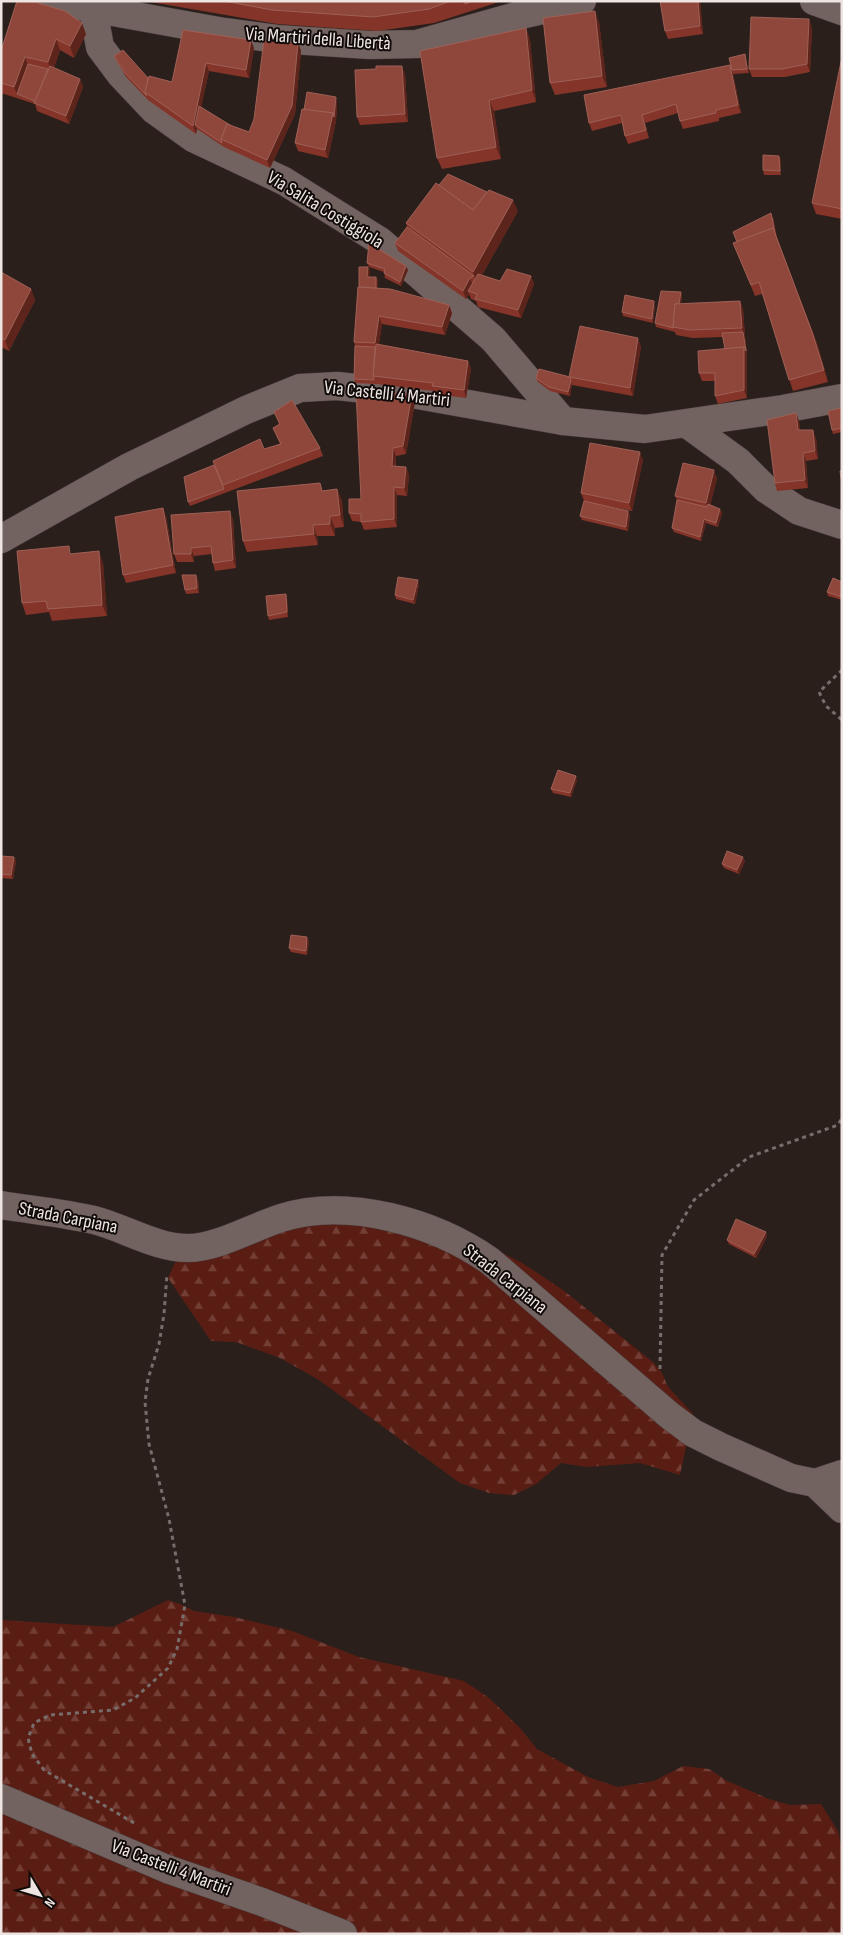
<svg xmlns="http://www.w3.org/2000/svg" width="843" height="1935" font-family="'Sofia Sans Condensed',sans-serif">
<defs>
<pattern id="forest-firs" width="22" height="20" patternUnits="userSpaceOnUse" patternTransform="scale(1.25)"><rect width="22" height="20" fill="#5a1d13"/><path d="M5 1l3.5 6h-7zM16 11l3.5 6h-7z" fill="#723e35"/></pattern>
</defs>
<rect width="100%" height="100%" fill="#2b1f1c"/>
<g fill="url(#forest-firs)">
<path d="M427 1214 522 1263 563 1290 654 1363 662 1373 668 1387 693 1414 680 1475 640 1463 587 1467 561 1463 536 1484 514 1495 489 1493 460 1483 319 1380 280 1358 236 1342 211 1341 168 1278 184 1243 260 1224Z"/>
<path d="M168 1600 180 1604 194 1611 234 1617 292 1631 359 1657 464 1681 489 1698 520 1728 537 1749 588 1777 618 1787 654 1781 683 1766 709 1769 727 1781 769 1799 790 1805 821 1804 838 1831 842 1850V1934H1V1620L113 1627Z"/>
</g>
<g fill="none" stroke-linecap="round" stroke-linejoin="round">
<defs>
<g id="minor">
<path d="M52 1 224 32 277 39 369 45 417 44 516 16 582 1"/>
<path d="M814 1 842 11"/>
<path d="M93 9 100 47 121 75 154 110 193 138 284 181 380 241 493 339 563 421"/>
<path d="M687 424 738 461 766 489 799 511 842 525"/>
<path d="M1 539 129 467 246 410 300 388 337 386 412 394 563 421 645 429 783 409 842 398"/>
<path d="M1 1205C32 1210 64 1213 94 1220 125 1228 156 1248 188 1248 217 1248 253 1227 281 1218 348 1197 434 1222 490 1261L669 1415 693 1433 721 1447 791 1478 815 1483 842 1509"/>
<path d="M815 1483 842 1474"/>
<path d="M1 1798 167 1869 262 1902 343 1934"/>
</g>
</defs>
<use href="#minor" stroke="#483d3c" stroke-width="29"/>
<g stroke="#786d6b" stroke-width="3" stroke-dasharray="4 4" stroke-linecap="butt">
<path d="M842 670 819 692 826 706 842 720"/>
<path d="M660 1369 662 1255 694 1200 749 1157 838 1125 842 1118"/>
<path d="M134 1823 44 1770 32 1754 28 1738 34 1723 50 1715 113 1710 135 1698 168 1668 177 1649 185 1605 169 1519 149 1444 145 1402 148 1379 159 1344 164 1314 167 1274"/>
</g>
<use href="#minor" stroke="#736360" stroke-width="28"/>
</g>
<g fill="#843428">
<path d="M17 1 86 34 74 58 60 50 54 68 80 79 83 87 69 124 37 111 35 104 1 93V51Z"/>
<path d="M145 1H502L434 23 378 31 277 24Z"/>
<path d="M660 1H700L703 34 668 39 665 31Z"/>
<path d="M599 22 607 87 555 95 550 83Z"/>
<path d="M812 27 810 72 785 77H752L749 69Z"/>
<path d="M526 28 530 40 536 102 494 111 501 159 442 169 437 158Z"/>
<path d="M183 30 254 48 249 78 209 71 201 107 230 125 249 132 298 43 301 51 295 114 270 168 224 147 197 129 196 134 148 100 126 77 116 60 114 56 148 78 172 82Z"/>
<path d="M745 54 749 73 733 74 732 70Z"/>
<path d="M842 57V219L816 214 812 203Z"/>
<path d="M730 65 733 73 741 113 719 118V121L683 129 680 121 678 113 645 123 649 138 628 144 625 136 622 123 592 131 589 123Z"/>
<path d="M405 74 408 122 360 125 357 117Z"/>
<path d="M337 102 336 121 328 158 298 151 295 143 304 110Z"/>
<path d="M781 160V175H764L763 170Z"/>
<path d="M439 185 518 211 482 275 500 281 531 276 534 284 521 318 478 307 476 301 471 299 469 294 466 299 398 251 395 243 407 227 406 223Z"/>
<path d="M773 217 777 238 817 343 828 382 793 391 762 294 755 296 733 243 737 242 733 232Z"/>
<path d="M367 263 408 270 401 286 385 278 384 272 369 267Z"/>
<path d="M370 271 369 277H376L378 281V288L449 305 452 313 445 335 382 324 379 344 468 361 471 369 466 398 435 394 434 391 376 384 355 383 354 379 355 346 354 342 359 287Z"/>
<path d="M1 272 31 289 35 300 9 351 1 347Z"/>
<path d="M681 292 682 297 681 304 740 301 743 309 745 336 747 355V398L718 404 715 396V381H702L699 373 725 349 723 337 693 338 676 335 675 332 656 327 655 323Z"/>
<path d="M655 305 653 323 623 316 622 312Z"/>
<path d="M641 346 633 396 572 385 570 396 550 391 538 382 536 378 570 377Z"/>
<path d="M415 402 406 454 396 456V466L406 467 409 475 407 496 397 495V527L364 530 361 522 352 521 349 513 361 499Z"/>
<path d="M842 408V432L833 434 832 430Z"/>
<path d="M274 412 320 448 323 456 190 506 188 502 214 465 280 444 273 428 279 424Z"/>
<path d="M796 413 799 421 800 430 816 438 818 459 806 461 808 488 777 491 775 483Z"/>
<path d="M643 460 632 511 593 503 628 511 630 515 628 531 582 520 580 516 584 501 581 493Z"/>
<path d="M717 478 710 505 720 509 722 513 718 527 706 523 701 541 674 532 672 528 677 500 675 496Z"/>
<path d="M337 489 342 501 344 527 335 528V536H317L318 545 247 552 243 541 322 491Z"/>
<path d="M166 516 176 573 126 583 123 575Z"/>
<path d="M233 519 236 568 215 571 213 563 212 554 194 556V562H177L174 554Z"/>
<path d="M72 554 103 563 107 616 52 621 49 612 26 615 22 603Z"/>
<path d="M198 579 199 593 186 594 185 590Z"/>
<path d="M842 582V600L828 596 827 592Z"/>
<path d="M419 584 415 604 396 599 395 595Z"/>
<path d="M287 598 288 617 269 620 268 616Z"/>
<path d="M577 780 571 797 553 793 551 789Z"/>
<path d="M1 856 14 857 16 861 13 879 1 878Z"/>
<path d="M745 861 739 874 724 868 722 864Z"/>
<path d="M309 941 307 955 291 952 289 948Z"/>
<path d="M767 1236 756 1258 729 1244 727 1240Z"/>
</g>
<g fill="#5c241b">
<path d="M698 1H700L703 34 700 26Z"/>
<path d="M595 11 599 22 607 87 602 76Z"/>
<path d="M809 19 812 27 810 72 807 64Z"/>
<path d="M82 23 86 34 74 58 70 46Z"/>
<path d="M526 28 530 40 536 102 532 90Z"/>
<path d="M56 39 60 50 41 106 39 102 51 70 48 62Z"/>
<path d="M251 40 254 48 249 78 246 70Z"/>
<path d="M298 43 301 51 295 114 270 168 267 160Z"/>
<path d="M25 57 29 68 17 94 14 87Z"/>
<path d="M206 63 209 71 197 127 195 125 197 129 196 134 193 126Z"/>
<path d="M730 65 733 73 741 113 738 105Z"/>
<path d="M402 66 405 74 408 122 405 114Z"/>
<path d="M80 79 83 87 69 124 66 116Z"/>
<path d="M336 97 337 102 336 121 328 158 325 150Z"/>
<path d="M489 100 494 111 501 159 496 147Z"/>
<path d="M642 115 645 123 649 138 646 130Z"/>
<path d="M779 156 781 160V175L780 171Z"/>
<path d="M513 200 518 211 477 284 473 272Z"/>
<path d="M406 266 408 270 401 286 400 282Z"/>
<path d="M368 267 370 271 369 282 367 277Z"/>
<path d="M531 276 534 284 521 318 518 310Z"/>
<path d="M376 277 378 281V296L376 292Z"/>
<path d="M470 278 473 286 468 291 469 294 466 299 463 291Z"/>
<path d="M31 289 35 300 9 351 5 340Z"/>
<path d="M681 292 682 297 677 327H674Z"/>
<path d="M654 301 655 305 653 323 652 319Z"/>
<path d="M740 301 743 309 745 336 747 355V398L744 390 743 332 742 328Z"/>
<path d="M449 305 452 313 445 335 442 327Z"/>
<path d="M379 316 382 324 378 349 377 350 375 343Z"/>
<path d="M812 332 817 343 828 382 824 370Z"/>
<path d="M638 338 641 346 633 396 630 388Z"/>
<path d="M468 361 471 369 466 398 464 390Z"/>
<path d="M571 381 572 385 570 396 568 392Z"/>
<path d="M412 394 415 402 406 454 403 446Z"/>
<path d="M796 413 799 421 801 438 798 430Z"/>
<path d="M813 430 816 438 818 459 815 451Z"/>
<path d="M393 448 396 456 395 474 392 466Z"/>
<path d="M640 452 643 460 632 511 629 503Z"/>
<path d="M803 453 806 461 808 488 805 480Z"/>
<path d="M406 467 409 475 407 496 404 488Z"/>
<path d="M714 470 717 478 709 511 706 503Z"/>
<path d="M394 487 397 495V527L394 519Z"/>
<path d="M337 489 342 501 344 527 340 515Z"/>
<path d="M163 508 166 516 176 573 173 565Z"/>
<path d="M720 509 722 513 718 527 716 523Z"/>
<path d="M230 511 233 519 236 568 233 560Z"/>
<path d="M628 511 630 515 628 531 626 527Z"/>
<path d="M330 516 335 528V536L330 524Z"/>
<path d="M704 519 706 523 701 541 700 537Z"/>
<path d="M313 525 317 536 318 545 314 534Z"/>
<path d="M191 548 194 556V562L191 554Z"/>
<path d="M99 551 103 563 107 616 102 605Z"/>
<path d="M196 575 198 579 199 593 197 588Z"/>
<path d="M418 580 419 584 415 604 413 600Z"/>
<path d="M286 594 287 598 288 617 287 612Z"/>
<path d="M576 776 577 780 571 797 570 793Z"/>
<path d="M14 857 16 861 13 879 11 875Z"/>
<path d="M743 857 745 861 739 874 737 870Z"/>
<path d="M307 937 309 941 307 955 306 951Z"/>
<path d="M766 1232 767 1236 756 1258 754 1254Z"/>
</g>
<g fill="#8f473c" stroke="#9e6056">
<path d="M17 1H31L65 11 82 23 70 46 56 39 48 62 25 57 14 87 1 83V51Z"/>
<path d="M224 1H451L429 9 373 17 272 10Z"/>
<path d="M465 1H473L465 4Z"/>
<path d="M660 1H698L700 26 665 31Z"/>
<path d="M595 11 602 76 550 83 543 18Z"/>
<path d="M751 17 809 19 807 64 782 69H749Z"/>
<path d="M526 28 532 90 489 100 496 147 437 158 420 51Z"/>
<path d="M183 30 251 40 246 70 206 63 193 126 145 92 149 76 172 82Z"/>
<path d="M264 40 298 43 292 106 267 160 221 139 227 124 249 132 254 119Z"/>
<path d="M123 50 148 78 145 92 147 96 125 73 114 56Z"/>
<path d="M745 54 747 69 732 70 729 58Z"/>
<path d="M842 57V209L812 203Z"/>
<path d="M28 64 48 69 35 101 17 94Z"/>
<path d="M730 65 738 105 716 110V113L680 121 676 104 642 115 646 130 625 136 621 115 589 123 584 95Z"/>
<path d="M50 66 80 79 66 116 34 103Z"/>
<path d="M376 66H402L405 114 357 117 355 70 376 69Z"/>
<path d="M307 92 336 97 334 117 333 113 304 110Z"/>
<path d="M199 106 230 125 227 124 221 139 222 143 195 125Z"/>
<path d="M302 109 333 113 325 150 295 143Z"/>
<path d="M763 155 779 156 780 171 763 170Z"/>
<path d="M448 174 487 192 473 210 439 185Z"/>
<path d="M436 183 473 210 489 190 513 200 473 272 406 223Z"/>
<path d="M771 213 775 235 773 228 737 242 733 232Z"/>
<path d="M407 227 474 276 470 278 463 291 395 243Z"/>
<path d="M773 228 812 332 824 370 789 380 759 282 751 285 733 243Z"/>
<path d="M369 243 406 266 400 282 384 273 385 269 367 263Z"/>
<path d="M359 267H368L367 277H376V288L359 287Z"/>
<path d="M507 269 531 276 518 310 475 299 477 294 468 291 478 274 500 281Z"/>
<path d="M1 272 31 289 5 340 1 338Z"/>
<path d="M358 287 390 289 449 305 442 327 379 316 375 343 354 342Z"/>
<path d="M661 291 681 292 679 304H675L673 328 655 323Z"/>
<path d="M625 295 654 301 652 319 622 312Z"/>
<path d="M740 301 742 328 690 330 673 327 675 304Z"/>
<path d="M580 326 638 338 630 388 569 377Z"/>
<path d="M743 332 746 351 744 347 725 349 722 333Z"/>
<path d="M376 344 468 361 464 390 432 386 433 383 373 376Z"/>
<path d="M355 346 375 347 373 376 374 380 354 379Z"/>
<path d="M744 347V390L715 396V373H699L698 351Z"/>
<path d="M539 369 570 377 571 381 568 392 549 387 536 378Z"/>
<path d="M356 391 412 394 403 446 393 448 392 466 406 467 404 488 394 487V519L361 522V514L349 513V499H361Z"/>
<path d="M292 400 320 448 223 485 213 461 260 439 264 449 281 444 273 428 280 424 274 412Z"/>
<path d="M842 408V428L832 430 828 411Z"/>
<path d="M796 413 798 430H813L815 451 803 453 805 480 775 483 767 420Z"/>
<path d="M590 443 640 452 629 503 581 493Z"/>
<path d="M683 463 714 470 706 503 675 496Z"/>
<path d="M214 465 224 489 188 502 184 477Z"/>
<path d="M842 470V484L840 471Z"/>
<path d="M320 483 322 491 337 489 340 515 330 516V524L313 525 314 534 243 541 237 491Z"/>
<path d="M677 500 707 507 708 504 720 509 716 523 704 519 700 537 672 528Z"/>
<path d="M584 501 628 511 626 527 580 516Z"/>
<path d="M163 508 173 565 123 575 115 517Z"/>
<path d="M230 511 233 560 213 563 211 546 191 548V554H174L171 515Z"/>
<path d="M69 546 70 554 99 551 102 605 48 609 46 601 22 603 17 551Z"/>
<path d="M182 575H196L197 588 185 590Z"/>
<path d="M398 577 418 580 413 600 395 595Z"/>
<path d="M833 578 842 582V597L827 592Z"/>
<path d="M286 594 287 612 268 616 266 596Z"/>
<path d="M558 770 576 776 570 793 551 789Z"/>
<path d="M727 851 743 857 737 870 722 864Z"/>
<path d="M1 856 14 857 11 875 1 874Z"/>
<path d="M291 935 307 937 306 951 289 948Z"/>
<path d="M736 1219 766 1232 754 1254 727 1240Z"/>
</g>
<g text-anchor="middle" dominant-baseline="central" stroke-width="4" stroke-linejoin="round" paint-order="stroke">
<g font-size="19" fill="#eee5e3" stroke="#100a09">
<text transform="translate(318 39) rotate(4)">Via Martiri della Libertà</text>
<text transform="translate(325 210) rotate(31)">Via Salita Costiggiola</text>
<text transform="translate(387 394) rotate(6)">Via Castelli 4 Martiri</text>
<text transform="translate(68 1218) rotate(11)">Strada Carpiana</text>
<text transform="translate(505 1279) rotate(38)">Strada Carpiana</text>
<text transform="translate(171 1868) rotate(21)">Via Castelli 4 Martiri</text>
</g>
</g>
<rect width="843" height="1935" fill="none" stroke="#eee5e3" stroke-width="5"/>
<g transform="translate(40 1895) rotate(128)" stroke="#100a09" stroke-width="4" paint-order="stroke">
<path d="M0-4L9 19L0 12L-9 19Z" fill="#eee5e3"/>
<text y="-8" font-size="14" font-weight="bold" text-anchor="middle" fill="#eee5e3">N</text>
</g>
</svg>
